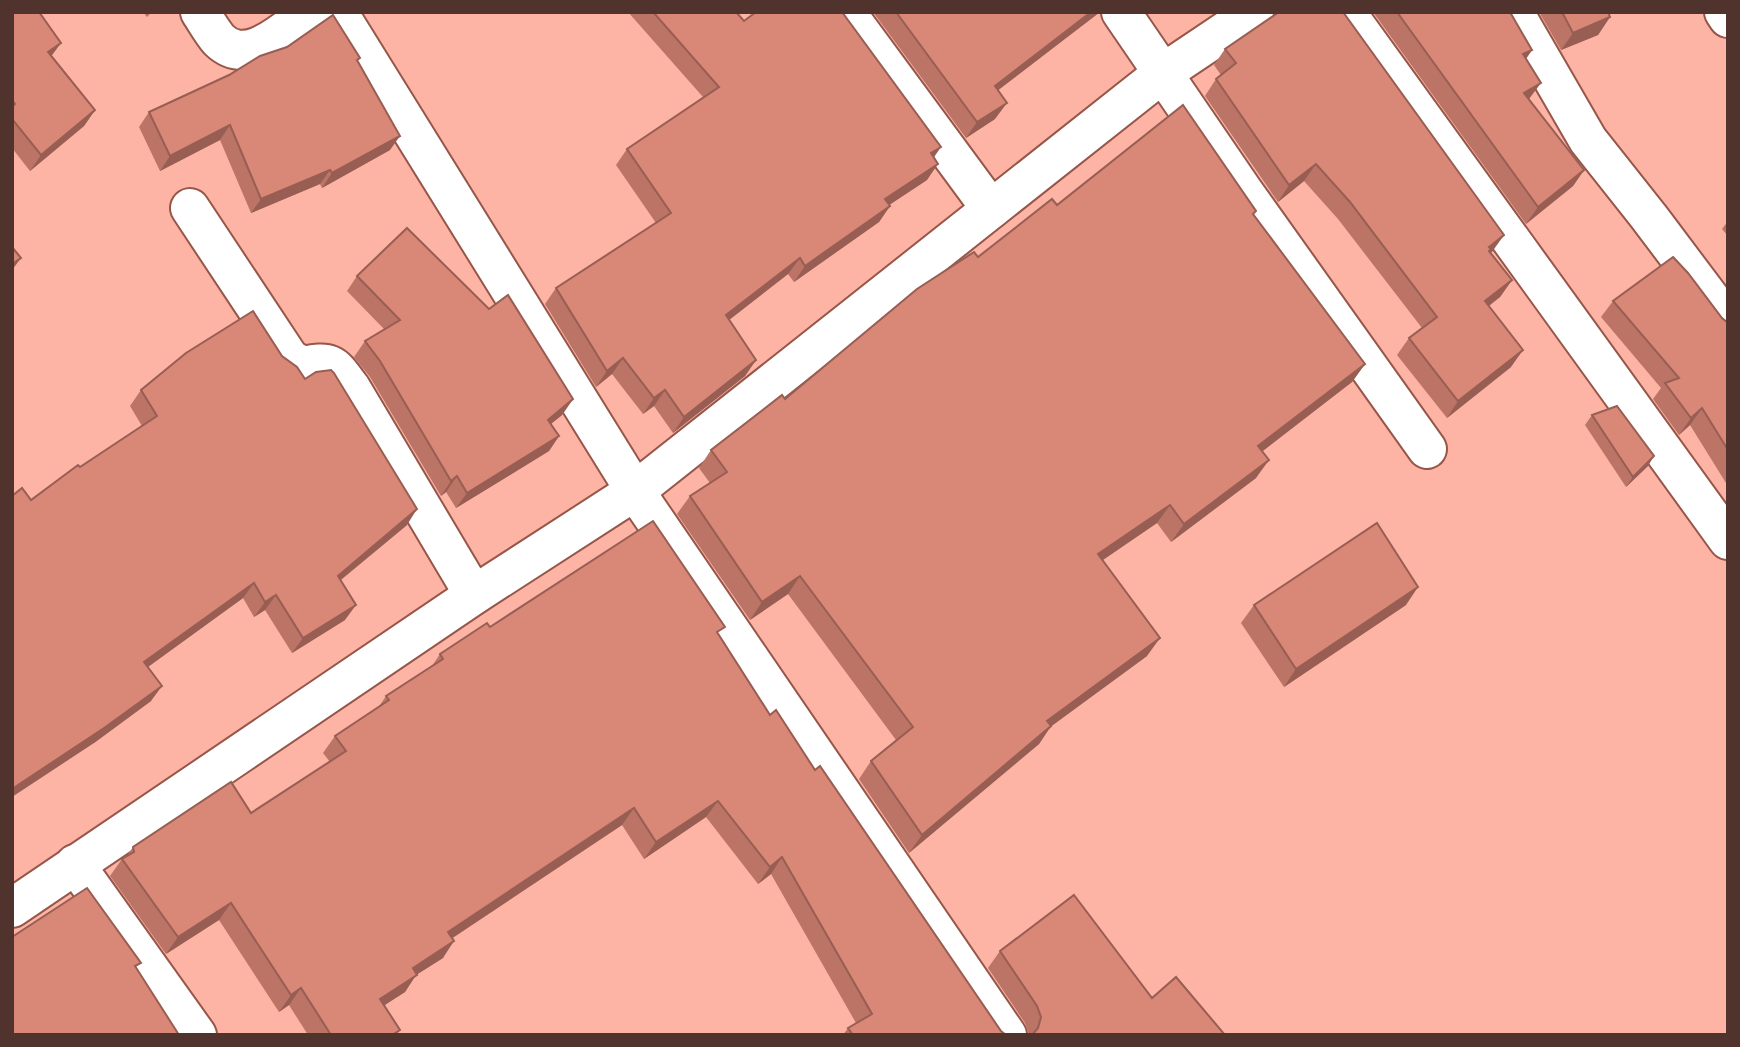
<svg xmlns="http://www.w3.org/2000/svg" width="1740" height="1047" font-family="Bitter,serif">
<rect width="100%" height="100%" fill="#fdb4a5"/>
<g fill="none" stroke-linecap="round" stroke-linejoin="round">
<defs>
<g id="minor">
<path d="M200 12C206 21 212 32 219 40 248 68 285 29 310 12"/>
<path d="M338 12 635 491 1007 1035"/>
<path d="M846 12 991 209"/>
<path d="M1121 12 1244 192 1427 449"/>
<path d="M1346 12 1728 540"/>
<path d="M1514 12 1588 140 1649 217 1728 322"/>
<path d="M1724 12 1728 18"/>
<path d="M190 208 290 359 303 366C333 360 333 364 351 388L474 595"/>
<path d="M75 864 197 1035"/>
<path d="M12 908 474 595 635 491 1163 73 1254 12"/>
</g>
</defs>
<use href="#minor" stroke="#965649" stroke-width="42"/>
<use href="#minor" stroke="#fff" stroke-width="38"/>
</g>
<g fill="#bb7465">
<path d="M12 12 52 56 95 110 84 126 30 171 12 148Z"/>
<path d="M143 12H152L147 17Z"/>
<path d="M628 12H736L744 21 934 157 927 180 889 205 890 206 879 222 794 282 788 274 729 320 756 360 745 376 673 433 654 406 643 414 612 374 596 387 545 304 556 288 656 223 616 165 627 149 703 97Z"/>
<path d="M873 12H1100L998 90 995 119 966 138Z"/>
<path d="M1275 12H1343L1504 235 1490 253 1512 280 1500 297 1489 306 1511 367 1447 418 1397 355 1409 338 1422 328 1338 219 1304 181 1278 202 1205 96 1216 79 1221 75 1214 65 1225 49 1275 16Z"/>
<path d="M1373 12H1510L1532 50 1526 59 1529 99 1584 170 1573 186 1526 224Z"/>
<path d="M1539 12H1608L1610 17 1598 35 1561 50Z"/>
<path d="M358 61 390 150 322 188 320 184 251 213 220 140 160 171 139 127 149 112Z"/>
<path d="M1057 205 1253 215 1365 364 1352 382 1262 451 1256 478 1171 542 1157 523 1103 560 1147 656 1051 726 1039 744 909 853 859 779 871 761 896 740 788 594 750 620 677 514 690 496 710 483 699 468 711 450 785 399 978 257Z"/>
<path d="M1728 221V236L1722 229Z"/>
<path d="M357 276 573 399 562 415 551 424 559 436 549 451 456 508 446 492 441 496 370 377 354 357 365 341 384 329 347 291Z"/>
<path d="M1613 301 1722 318 1728 323V482L1726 483 1690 425 1679 435 1653 399 1661 388 1601 317Z"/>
<path d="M282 356 305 379 407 525 341 580 345 620 292 653 265 610 254 617 243 598 148 667 151 701 94 743 80 467 142 426 130 406 141 390Z"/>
<path d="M1592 415 1648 466 1626 487 1585 425Z"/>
<path d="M1254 605H1406L1284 687 1241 623Z"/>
<path d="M490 627 719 636 770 715 815 770 1001 1031 1006 1035H843L848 1028 856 1023 771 874 758 884 706 817 644 859 622 825 452 938 443 958 416 975 405 992 384 1005 400 1030 396 1035H308L289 1005 279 1012 219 920 166 954 110 876 122 859 127 856 133 847 251 813 330 762 323 753 335 736 378 708 386 696 432 666 440 654Z"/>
<path d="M1000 951 1152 998 1225 1035H1029L1025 1023 988 968Z"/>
</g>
<g fill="#985e53">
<path d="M1091 12H1100L984 101 995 86Z"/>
<path d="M1610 17 1598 35 1561 50 1573 33Z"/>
<path d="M61 43 50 58 48 52Z"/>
<path d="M1532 50 1520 67 1523 54Z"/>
<path d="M1541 83 1529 99 1524 93Z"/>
<path d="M1007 103 995 119 966 138 977 122Z"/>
<path d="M95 110 84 126 30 171 41 155Z"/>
<path d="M230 125 220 140 160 171 170 156Z"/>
<path d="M400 136 390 150 322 188 332 173Z"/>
<path d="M941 147 930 163 931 153Z"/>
<path d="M938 164 927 180 874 215 885 199Z"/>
<path d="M1316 164 1304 181 1278 202 1289 185Z"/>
<path d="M330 170 320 184 251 213 261 199Z"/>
<path d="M1584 170 1573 186 1526 224 1538 207Z"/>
<path d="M890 206 879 222 794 282 805 266Z"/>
<path d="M1504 235 1492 252 1486 257 1489 247Z"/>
<path d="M21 258 12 270V264Z"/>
<path d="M800 258 788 274 715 331 726 315Z"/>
<path d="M1512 280 1500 297 1474 317 1485 301Z"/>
<path d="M1523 350 1511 367 1447 418 1458 401Z"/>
<path d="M623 358 612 374 596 387 607 371Z"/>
<path d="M756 360 745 376 673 433 684 417Z"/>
<path d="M1365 364 1352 382 1246 464 1258 446Z"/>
<path d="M665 390 654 406 643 414 654 398Z"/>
<path d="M573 399 562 415 537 435 548 420Z"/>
<path d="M1702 408 1690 425 1679 435 1691 418Z"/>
<path d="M559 436 549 451 456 508 467 493Z"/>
<path d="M1654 456 1648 466 1626 487 1633 477Z"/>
<path d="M1269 460 1256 478 1171 542 1184 524Z"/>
<path d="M457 476 446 492 441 496 451 481Z"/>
<path d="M1170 505 1157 523 1085 572 1098 554Z"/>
<path d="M417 509 407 525 327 591 338 576Z"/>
<path d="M800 576 788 594 750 620 762 602Z"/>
<path d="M254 583 243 598 134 677 144 662Z"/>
<path d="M1418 587 1406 605 1284 687 1296 669Z"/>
<path d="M276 595 265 610 254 617 265 602Z"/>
<path d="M356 605 345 620 292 653 303 638Z"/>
<path d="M1160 638 1147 656 1034 739 1047 721Z"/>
<path d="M162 686 151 701 94 743 12 797V789Z"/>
<path d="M1051 726 1039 744 909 853 922 835Z"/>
<path d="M718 801 706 817 644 859 656 842Z"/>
<path d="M634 808 622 825 436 949 448 932Z"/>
<path d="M782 857 771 874 758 884 770 867Z"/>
<path d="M231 903 219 920 166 954 178 937Z"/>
<path d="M454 941 443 958 416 975 405 992 368 1016 380 999 413 968Z"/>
<path d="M301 988 289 1005 279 1012 291 995Z"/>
</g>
<g fill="#d98776" stroke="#985e53" stroke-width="2">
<path d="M12 12H39L61 43 48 52 95 110 41 155 12 119V107L15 104 12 100Z"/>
<path d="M653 12H736L744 21 756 12H842L941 147 931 153 938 164 885 199 890 206 805 266 800 258 726 315 756 360 684 417 665 390 654 398 623 358 607 371 556 288 671 213 627 149 719 87Z"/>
<path d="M896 12H1091L995 86 1007 103 977 122Z"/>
<path d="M1279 12H1343L1504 235 1489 247 1491 249 1489 251 1512 280 1485 301 1523 350 1458 401 1409 338 1437 317 1350 202 1316 164 1289 185 1216 79 1236 63 1225 49Z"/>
<path d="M1397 12H1510L1532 50 1523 54 1541 83 1524 93 1584 170 1538 207Z"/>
<path d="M1562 12H1608L1610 17 1573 33Z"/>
<path d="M333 15 360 58 357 60 400 136 332 173 330 170 261 199 230 125 170 156 149 112 229 75 260 56 287 47Z"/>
<path d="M1183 105 1256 211 1253 214 1365 364 1258 446 1269 460 1184 524 1170 505 1098 554 1160 638 1047 721 1051 726 922 835 871 761 913 727 800 576 762 602 690 496 727 472 711 450 782 395 785 399 917 289 974 252 978 257 1052 199 1057 205Z"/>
<path d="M407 228 489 309 508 295 573 399 548 420 559 436 467 493 457 476 451 481 380 361 365 341 400 320 357 276Z"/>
<path d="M12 247 21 258 12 264Z"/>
<path d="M1673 257 1688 273 1722 318 1728 323V450L1702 408 1691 418 1665 383 1679 378 1613 301Z"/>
<path d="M253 311 282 356 297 367 305 379 316 372 331 370 334 373 417 509 338 576 356 605 303 638 276 595 265 602 254 583 144 662 162 686 104 728 12 789V496L22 488 31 500 78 465 80 467 157 416 141 390 186 353Z"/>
<path d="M1617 406 1654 456 1633 477 1592 415Z"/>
<path d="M653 521 725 627 717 632 770 715 776 710 815 770 820 766 1001 1031 1006 1035H853L848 1028 872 1014 782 857 770 867 718 801 656 842 634 808 448 932 454 941 413 968 417 975 380 999 400 1030 392 1035H331L301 988 291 995 231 903 178 937 122 859 134 852 133 847 231 782 251 813 346 751 335 736 389 700 386 696 443 659 440 654 487 623 490 627Z"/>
<path d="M1377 523 1418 587 1296 669 1254 605Z"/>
<path d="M87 888 141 963 135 966 179 1035H12V937Z"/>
<path d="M1074 895 1152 998 1176 977 1225 1035H1032L1038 1028 1041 1017 1037 1006 1000 951Z"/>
</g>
<rect width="1740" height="1047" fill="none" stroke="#51332d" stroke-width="28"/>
</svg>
